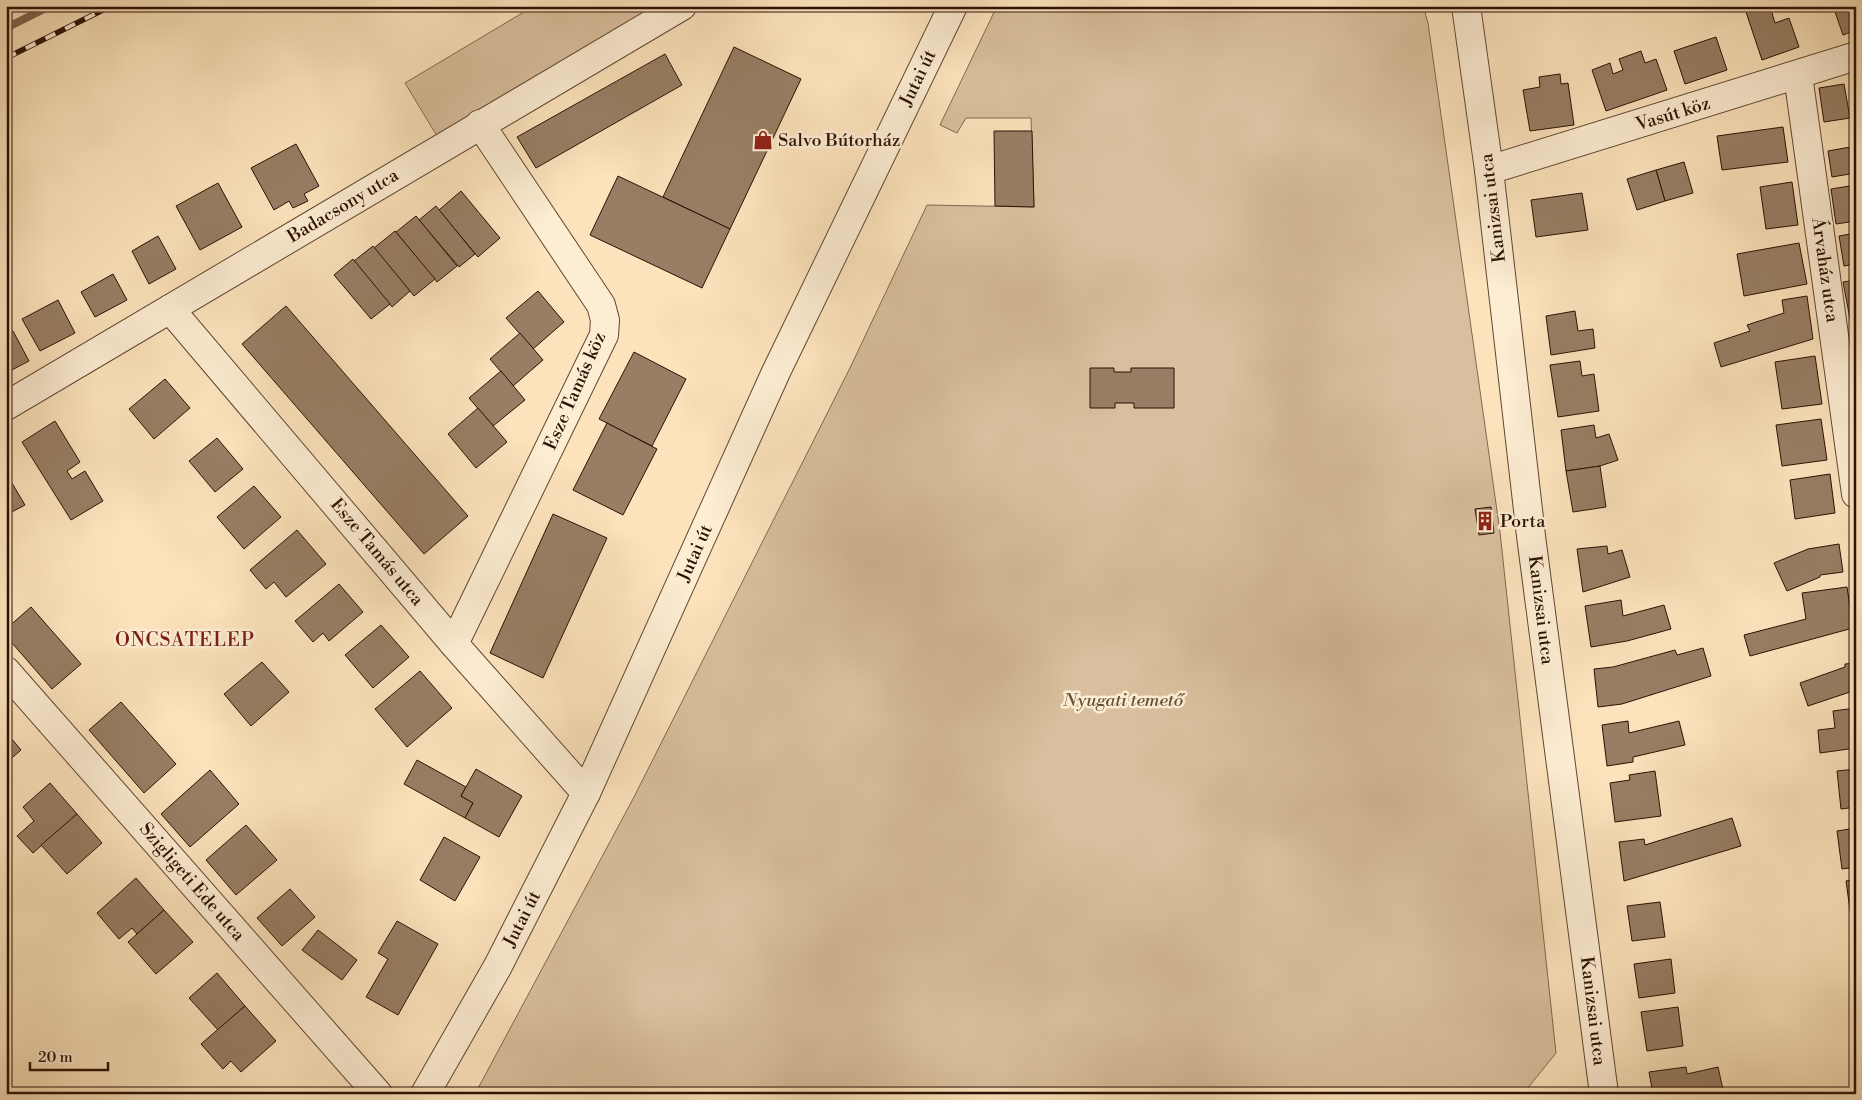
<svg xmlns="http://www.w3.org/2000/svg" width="1862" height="1100" font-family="'Libre Bodoni',serif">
<rect width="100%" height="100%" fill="#fce3bc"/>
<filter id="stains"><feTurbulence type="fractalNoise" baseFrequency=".004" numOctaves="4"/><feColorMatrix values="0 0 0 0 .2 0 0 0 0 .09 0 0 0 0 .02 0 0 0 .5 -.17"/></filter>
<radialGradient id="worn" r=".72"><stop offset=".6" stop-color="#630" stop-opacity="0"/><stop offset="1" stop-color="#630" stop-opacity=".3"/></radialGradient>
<g fill="#d9bf9d" stroke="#826850">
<path d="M534 6H682L443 146 405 83Z"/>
<path d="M997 6H1423L1428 23 1500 532 1556 1053 1523 1094H475L634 797 850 368 927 205 1034 207 1031 118H966L957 133 940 125Z"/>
</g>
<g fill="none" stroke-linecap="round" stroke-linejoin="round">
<path stroke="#7e644d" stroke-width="8" d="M6 28 50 6"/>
</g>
<g fill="#987e64" stroke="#2c1104">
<path d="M1744 6H1770L1775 23 1789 18 1799 47 1762 60Z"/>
<path d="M1833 6H1856V30L1843 35Z"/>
<path d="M1716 37 1727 70 1685 84 1674 51Z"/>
<path d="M734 47 801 79 730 229 663 197Z"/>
<path d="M1641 51 1645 63 1656 59 1667 90 1606 111 1592 70 1610 63 1613 74 1623 70 1619 59Z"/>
<path d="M665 54 682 85 536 168 517 137Z"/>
<path d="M1560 74 1561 84 1568 83 1574 125 1530 131 1523 90 1540 87 1539 77Z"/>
<path d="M1844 84 1850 118 1824 122 1819 88Z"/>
<path d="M1783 127 1788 162 1722 170 1717 136Z"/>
<path d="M994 131H1032L1034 207 995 206Z"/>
<path d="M296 144 319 186 304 194 308 201 293 208 289 201 274 210 251 168Z"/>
<path d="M1856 146V173L1832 177 1828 151Z"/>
<path d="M1684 162 1693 193 1665 201 1656 170Z"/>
<path d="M1656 170 1665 201 1637 210 1627 179Z"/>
<path d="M618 176 730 229 702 288 590 235Z"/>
<path d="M1792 182 1798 225 1766 229 1760 187Z"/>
<path d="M218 183 242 227 200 250 176 206Z"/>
<path d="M1856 185V221L1836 224 1831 189Z"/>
<path d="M461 191 500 238 478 257 439 210Z"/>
<path d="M1582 193 1588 230 1536 237 1531 200Z"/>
<path d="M436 206 475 254 459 267 419 220Z"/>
<path d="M416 216 457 266 437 282 396 232Z"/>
<path d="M395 231 435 279 414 296 374 248Z"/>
<path d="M1856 233V264L1844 266 1839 236Z"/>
<path d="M158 236 176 269 149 284 132 251Z"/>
<path d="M1799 243 1807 284 1744 296 1737 254Z"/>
<path d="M373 246 410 291 392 307 354 261Z"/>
<path d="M353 259 390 304 371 319 334 275Z"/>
<path d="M113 274 127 300 95 317 81 292Z"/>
<path d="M1856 280V318L1850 319 1843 282Z"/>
<path d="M538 291 564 322 533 349 506 318Z"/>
<path d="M1807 296 1813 339 1721 367 1714 343 1750 331 1747 325 1784 313 1782 300Z"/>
<path d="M58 300 75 333 40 351 22 319Z"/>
<path d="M286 306 468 516 424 554 242 344Z"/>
<path d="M1575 311 1578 331 1593 329 1595 348 1551 355 1546 316Z"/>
<path d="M1856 330V360L1851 331Z"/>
<path d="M13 331 29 361 6 373V335Z"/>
<path d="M520 333 543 360 513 386 490 359Z"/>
<path d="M634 352 686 379 652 446 599 419Z"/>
<path d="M1815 356 1822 404 1782 409 1775 362Z"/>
<path d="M1580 361 1582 376 1594 374 1599 411 1558 417 1550 365Z"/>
<path d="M1090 368H1114V372H1131V368H1174V408H1134V403H1115V408H1090Z"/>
<path d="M501 371 525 400 493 426 469 398Z"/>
<path d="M165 379 190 408 154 439 129 409Z"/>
<path d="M478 408 507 442 476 468 448 434Z"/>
<path d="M1821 419 1827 460 1782 466 1776 425Z"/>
<path d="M55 421 80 462 67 471 72 479 85 471 103 501 71 520 22 442Z"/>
<path d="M607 423 657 449 623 515 573 490Z"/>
<path d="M1594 425 1596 438 1609 434 1618 460 1600 466 1566 471 1561 430Z"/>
<path d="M217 438 243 469 215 492 189 461Z"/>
<path d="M1600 466 1606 507 1573 512 1566 471Z"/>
<path d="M6 473 25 505 6 515Z"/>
<path d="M1830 474 1835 513 1795 519 1790 480Z"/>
<path d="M254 486 281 517 244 549 217 517Z"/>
<path d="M1491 507 1494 533 1479 535 1475 509Z"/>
<path d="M553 514 607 538 543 678 490 653Z"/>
<path d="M297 530 326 564 286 597 274 582 266 589 250 570Z"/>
<path d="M1839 544 1843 572 1820 575V577L1787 591 1774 563 1808 549Z"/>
<path d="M1607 546 1608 554 1622 550 1630 577 1583 592 1577 549Z"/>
<path d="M339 584 363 612 329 641 323 633 313 642 295 621Z"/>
<path d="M1847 587 1853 628 1750 656 1744 635 1806 619 1802 593Z"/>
<path d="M1621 600 1623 616 1664 605 1671 629 1627 641 1591 647 1585 606Z"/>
<path d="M31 607 81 664 52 689 6 636V629Z"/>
<path d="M381 625 409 657 373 688 345 655Z"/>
<path d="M1703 648 1711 676 1622 704 1598 707 1594 669 1613 667 1675 650 1677 655Z"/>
<path d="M262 662 289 692 251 726 224 694Z"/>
<path d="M1856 663V690L1808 706 1800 683 1845 667V664Z"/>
<path d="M420 671 452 708 407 747 375 709Z"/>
<path d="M121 702 176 764 144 793 89 730Z"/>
<path d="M1856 708V748L1820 753 1818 730 1835 728 1833 711Z"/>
<path d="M1628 721 1629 733 1679 721 1685 745 1633 757V762L1607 766 1602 725Z"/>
<path d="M6 732 21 750 6 763Z"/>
<path d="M417 760 466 787 461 796 473 803 465 818 404 784Z"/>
<path d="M476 769 522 796 499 837 465 818 473 803 461 796Z"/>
<path d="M1856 769V807L1841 809 1837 771Z"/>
<path d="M210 770 239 804 190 847 161 814Z"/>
<path d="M1655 771 1661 816 1615 822 1610 783 1630 780 1629 775Z"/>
<path d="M50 783 77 814 33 853 17 836 34 821 23 807Z"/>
<path d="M77 814 102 843 67 874 41 845Z"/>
<path d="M1732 818 1741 846 1624 881 1619 842 1644 839 1645 845Z"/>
<path d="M246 825 277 860 236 895 206 860Z"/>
<path d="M1856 828V867L1842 869 1837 831Z"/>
<path d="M444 837 480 857 455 901 420 880Z"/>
<path d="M136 878 164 910 137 934 132 928 119 939 97 913Z"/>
<path d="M1856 879V923L1852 924 1846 881Z"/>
<path d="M290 889 315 917 282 946 257 918Z"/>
<path d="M1660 902 1665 937 1632 941 1627 906Z"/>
<path d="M164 910 193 942 156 974 128 942Z"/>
<path d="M397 921 438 944 398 1015 366 997 388 959 378 953Z"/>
<path d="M318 930 357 960 342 980 302 950Z"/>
<path d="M1671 959 1675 993 1639 998 1634 964Z"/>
<path d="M217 973 245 1006 218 1030 189 998Z"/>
<path d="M245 1006 276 1041 241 1072 231 1061 223 1069 201 1044Z"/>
<path d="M1678 1007 1683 1046 1647 1051 1641 1012Z"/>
<path d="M1686 1067 1687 1074 1718 1067 1724 1094H1653L1649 1072Z"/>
<path d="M6 1086 13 1094H6Z"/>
</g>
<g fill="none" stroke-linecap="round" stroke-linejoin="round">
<defs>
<g id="minor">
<path d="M1466 6 1489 170 1531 536 1604 1094"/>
<path d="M1798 75 1856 494"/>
<path d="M1489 170 1856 56"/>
<path d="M170 309 454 644 586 793"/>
<path d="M6 406 682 6"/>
<path d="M454 644 604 335 605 320 601 305 480 124"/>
<path d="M6 671 378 1094"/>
</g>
<path id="tertiary" d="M425 1094 498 966 586 793 776 372 953 6"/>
</defs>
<use href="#minor" stroke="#604632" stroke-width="30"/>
<use href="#tertiary" stroke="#604632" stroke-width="30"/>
<use href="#minor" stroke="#fdedd3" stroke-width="28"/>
<use href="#tertiary" stroke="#fdedd3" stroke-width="28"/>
<defs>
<path id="rail" d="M6 58 111 6"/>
</defs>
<use href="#rail" stroke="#2c1104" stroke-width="5.5"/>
<use href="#rail" stroke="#fdedd3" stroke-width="4" stroke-dasharray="11" stroke-linecap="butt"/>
</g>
<defs>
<symbol id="shop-bare" viewBox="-9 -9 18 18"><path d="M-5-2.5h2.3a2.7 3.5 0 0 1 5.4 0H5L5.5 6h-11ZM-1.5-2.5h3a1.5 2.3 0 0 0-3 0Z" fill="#8f2418" stroke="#fdedd3" stroke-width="2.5" paint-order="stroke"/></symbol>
<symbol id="building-bare" viewBox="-9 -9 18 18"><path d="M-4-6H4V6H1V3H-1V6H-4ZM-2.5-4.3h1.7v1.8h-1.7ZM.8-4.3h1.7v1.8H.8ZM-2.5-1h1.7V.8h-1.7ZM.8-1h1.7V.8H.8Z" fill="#8f2418" stroke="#fdedd3" stroke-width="2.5" paint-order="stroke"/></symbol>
</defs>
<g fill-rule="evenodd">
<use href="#shop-bare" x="749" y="126" width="28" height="28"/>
<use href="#building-bare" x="1471" y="507" width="28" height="28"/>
</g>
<g text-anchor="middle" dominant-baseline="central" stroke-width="5" stroke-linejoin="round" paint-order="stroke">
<g font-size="18" fill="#2c1104" stroke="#fdedd3">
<text transform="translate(918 78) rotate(-64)">Jutai út</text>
<text transform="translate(1673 114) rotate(-17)">Vasút köz</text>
<text transform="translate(343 206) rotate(-31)">Badacsony utca</text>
<text transform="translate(1493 208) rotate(-97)">Kanizsai utca</text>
<text transform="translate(1825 270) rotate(82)">Árvaház utca</text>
<text transform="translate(575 391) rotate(-66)">Esze Tamás köz</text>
<text transform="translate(377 552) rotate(50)">Esze Tamás utca</text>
<text transform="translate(695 553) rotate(-66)">Jutai út</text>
<text transform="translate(1541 610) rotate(83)">Kanizsai utca</text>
<text transform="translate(192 882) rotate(49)">Szigligeti Ede utca</text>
<text transform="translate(522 919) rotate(-63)">Jutai út</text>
<text transform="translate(1593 1011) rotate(83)">Kanizsai utca</text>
</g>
<g font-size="18" fill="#2c1104" stroke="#fdedd3" text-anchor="start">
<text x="778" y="140">Salvo Bútorház</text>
<text x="1500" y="521">Porta</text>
</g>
<g font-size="18" font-style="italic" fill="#694e3a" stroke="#fdedd3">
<text x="1123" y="700">Nyugati temető</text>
</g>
<g font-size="19" letter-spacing="1" fill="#7a1f14" stroke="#fdedd3">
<text x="185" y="640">ONCSATELEP</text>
</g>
</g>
<rect width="1862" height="1100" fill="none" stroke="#fce3bc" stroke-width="25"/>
<rect x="8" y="8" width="1847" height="1085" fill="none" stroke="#2c1104" stroke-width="2.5"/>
<rect x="12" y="12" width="1837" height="1075" fill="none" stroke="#2c1104"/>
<path d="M30 1062v8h78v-8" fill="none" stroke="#2c1104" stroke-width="2.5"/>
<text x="38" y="1062" font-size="15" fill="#2c1104" stroke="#fdedd3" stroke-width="4" paint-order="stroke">20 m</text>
<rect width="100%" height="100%" filter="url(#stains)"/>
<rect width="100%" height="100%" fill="url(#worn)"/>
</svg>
